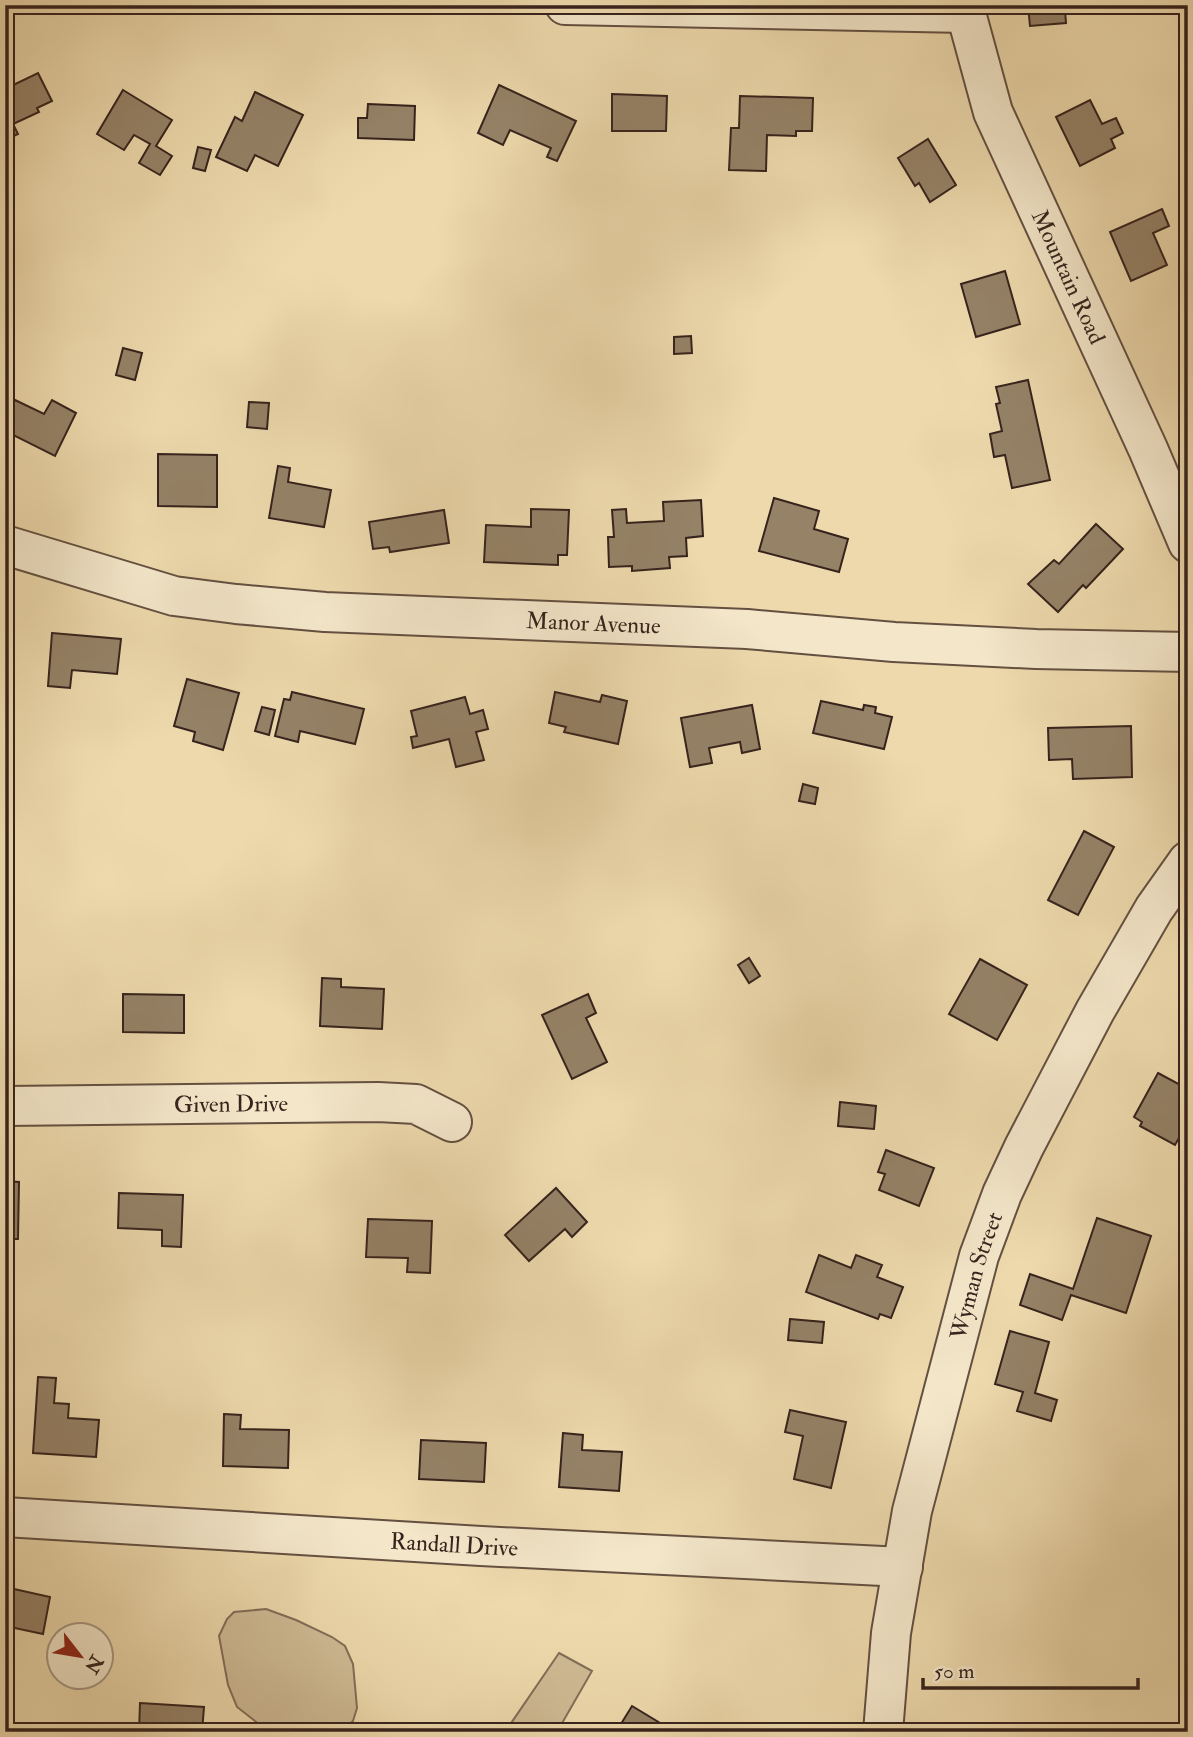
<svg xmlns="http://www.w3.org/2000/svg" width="1193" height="1737" font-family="'IM FELL Double Pica',serif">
<rect width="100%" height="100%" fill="#edd9ac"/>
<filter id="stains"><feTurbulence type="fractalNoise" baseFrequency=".00286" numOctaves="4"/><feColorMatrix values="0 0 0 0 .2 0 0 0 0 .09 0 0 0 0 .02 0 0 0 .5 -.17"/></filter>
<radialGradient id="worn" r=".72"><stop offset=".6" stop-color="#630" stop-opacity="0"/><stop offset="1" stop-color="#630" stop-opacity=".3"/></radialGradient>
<g fill="#ceba94" stroke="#826e58" stroke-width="2">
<path d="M266 1609 296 1620 332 1637 345 1646 353 1664 357 1708 353 1721 340 1732H269L237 1707 228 1685 219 1636 227 1619 234 1612Z"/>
<path d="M559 1653 592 1671 557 1732H505Z"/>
</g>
<g fill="#958267" stroke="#36231d" stroke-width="2">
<path d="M1028 5H1080L1081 8 1065 10 1066 23 1030 26Z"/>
<path d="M38 73 52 101 37 108 39 112 13 124 18 134 5 140V89Z"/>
<path d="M499 85 576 121 557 161 547 157 551 148 510 130 503 145 478 133Z"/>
<path d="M123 90 172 120 156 146 172 156 160 175 139 163 150 144 134 135 124 150 97 134Z"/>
<path d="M255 92 303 115 278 166 255 155 247 171 216 157 235 117 242 121Z"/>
<path d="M612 94 667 96 666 131H612Z"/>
<path d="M740 96 813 98 812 131H796V136L767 135 766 171 729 170 731 128H739Z"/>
<path d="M1090 100 1102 124 1116 118 1123 133 1111 139 1115 148 1080 166 1056 117Z"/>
<path d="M368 104 415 106 414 140 358 138V118H367Z"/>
<path d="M928 139 956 185 930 202 919 183 915 186 898 158Z"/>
<path d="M198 147 211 150 205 171 193 168Z"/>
<path d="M1162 209 1169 226 1153 233 1167 265 1131 281 1110 232Z"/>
<path d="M1005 271 1020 324 976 337 961 284Z"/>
<path d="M691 336 692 353 674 354V337Z"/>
<path d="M123 348 142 353 135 380 116 375Z"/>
<path d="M1028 380 1050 480 1012 488 1005 455 994 457 990 434 1002 431 996 404 1000 403 996 387Z"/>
<path d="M15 400 44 414 52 400 76 413 55 456 5 431V420Z"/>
<path d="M249 402 269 403 267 429 247 427Z"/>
<path d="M158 454 217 455V507L158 506Z"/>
<path d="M278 466 290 468 288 482 331 490 324 527 269 518Z"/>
<path d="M774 498 819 511 814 529 848 539 839 572 759 551Z"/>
<path d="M701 500 703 536 686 538 687 556 669 557 670 568 632 571V566L609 567 608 537H614L612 510 626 509 627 523 664 521 663 502Z"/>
<path d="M531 509 569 510 567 555H558V565L484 562 486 525 531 527Z"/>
<path d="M444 510 449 543 390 552 389 547 373 549 369 522Z"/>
<path d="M1096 524 1123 549 1086 588 1083 585 1058 612 1028 584 1054 560 1059 564Z"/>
<path d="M52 633 121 639 117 674 72 670 70 688 48 686Z"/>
<path d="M187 679 239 693 223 750 193 741 195 732 174 726Z"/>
<path d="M292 692 364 709 355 744 300 731 298 742 275 736 284 699 290 700Z"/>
<path d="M555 692 600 702 602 695 627 701 618 744 564 732 566 727 549 723Z"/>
<path d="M465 697 470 714 483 710 488 729 476 732 484 760 456 767 449 739 413 748 411 737 417 736 411 711Z"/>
<path d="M821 701 863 710 864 705 876 707 875 713 892 717 884 749 813 733Z"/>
<path d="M752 705 760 749 742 753 740 742 709 748 712 763 690 767 681 718Z"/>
<path d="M262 707 275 710 269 735 255 731Z"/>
<path d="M1131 726 1132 777 1073 779 1072 759 1049 760 1048 728Z"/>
<path d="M803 784 818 788 815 804 799 801Z"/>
<path d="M1084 831 1114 847 1078 915 1048 900Z"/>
<path d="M749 958 760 976 749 983 738 965Z"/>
<path d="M980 959 1027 985 997 1040 949 1014Z"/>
<path d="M322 978 341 979V987L384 989 382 1029 320 1026Z"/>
<rect x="5" y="984" width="9" height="51"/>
<path d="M123 994 184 995V1033L123 1032Z"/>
<path d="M588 994 596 1013 586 1018 607 1062 572 1079 542 1015Z"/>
<path d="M1158 1073 1188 1089V1122L1175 1145 1140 1126 1142 1122 1134 1117Z"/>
<path d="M840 1102 876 1106 874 1129 838 1126Z"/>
<path d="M886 1150 934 1168 919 1206 879 1190 885 1174 878 1172Z"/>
<path d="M5 1181 19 1182 18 1239H5Z"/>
<path d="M556 1188 587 1222 572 1237 565 1229 529 1261 505 1235Z"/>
<path d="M119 1193 183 1195 181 1247 162 1246V1230L118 1228Z"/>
<path d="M1097 1218 1151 1236 1126 1313 1071 1295 1062 1320 1020 1305 1030 1274 1073 1289Z"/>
<path d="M368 1219 432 1221 430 1273 407 1272 408 1258 366 1257Z"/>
<path d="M819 1255 851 1268 856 1255 882 1265 877 1277 903 1287 891 1318 880 1314 878 1319 806 1292Z"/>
<path d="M790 1319 824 1322 822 1343 788 1340Z"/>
<path d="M1010 1331 1049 1342 1035 1393 1057 1400 1051 1421 1017 1411 1023 1392 995 1384Z"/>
<path d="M38 1377 56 1378 54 1403 69 1404 68 1418 99 1420 96 1457 33 1453Z"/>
<path d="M790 1410 846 1422 831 1488 794 1479 803 1436 785 1432Z"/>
<path d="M224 1414 241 1415 240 1429 289 1430 288 1468 223 1466Z"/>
<path d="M563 1433 583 1435 582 1450 622 1452 619 1491 559 1487Z"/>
<path d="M421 1440 486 1443 484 1482 419 1479Z"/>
<path d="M5 1587 50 1597 43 1634 5 1626Z"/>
<path d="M140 1703 204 1707 202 1732H139Z"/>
<path d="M632 1706 675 1732H616Z"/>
</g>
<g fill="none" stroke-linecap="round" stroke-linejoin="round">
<defs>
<g id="minor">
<path d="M565 5 966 13"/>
<path id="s1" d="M966 5V13L993 112 1148 449 1188 543"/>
<path id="s2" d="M5 545 174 596 236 604 325 612 747 629 894 642 1036 649 1188 652"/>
<path id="s3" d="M5 1106 378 1102 416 1104 452 1122"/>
<path id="s4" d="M5 1517 481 1546 903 1567"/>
<path id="s5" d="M883 1732 891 1633 912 1511 979 1256 1002 1194 1024 1147 1095 1011 1154 909 1188 861"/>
</g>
</defs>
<use href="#minor" stroke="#645041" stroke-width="42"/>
<use href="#minor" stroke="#f3e6c9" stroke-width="38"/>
</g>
<g text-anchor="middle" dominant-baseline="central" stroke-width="5" stroke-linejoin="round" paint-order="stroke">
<g font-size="23" fill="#36231d" stroke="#f3e6c9">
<text stroke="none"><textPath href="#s1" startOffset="292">Mountain Road</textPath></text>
<text stroke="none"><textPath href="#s2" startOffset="597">Manor Avenue</textPath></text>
<text stroke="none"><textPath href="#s3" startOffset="226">Given Drive</textPath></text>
<text stroke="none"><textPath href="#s5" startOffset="467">Wyman Street</textPath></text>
<text stroke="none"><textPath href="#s4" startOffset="450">Randall Drive</textPath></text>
</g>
</g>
<rect width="1193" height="1737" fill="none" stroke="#edd9ac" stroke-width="28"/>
<rect x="7" y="7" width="1179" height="1723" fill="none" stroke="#36231d" stroke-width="3.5"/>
<rect x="14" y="14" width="1165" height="1709" fill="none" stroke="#36231d" stroke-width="2"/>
<g transform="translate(80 1656) rotate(121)"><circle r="33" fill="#f3e6c9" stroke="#a79884" stroke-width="2"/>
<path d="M0-5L12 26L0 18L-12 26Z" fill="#8f2418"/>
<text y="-10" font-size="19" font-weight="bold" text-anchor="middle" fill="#36231d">N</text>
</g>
<path d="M923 1678v10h215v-10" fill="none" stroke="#36231d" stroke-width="3.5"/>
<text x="934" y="1678" font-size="21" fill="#36231d" stroke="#f3e6c9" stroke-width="5" paint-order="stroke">50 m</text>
<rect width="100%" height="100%" filter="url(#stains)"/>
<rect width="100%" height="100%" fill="url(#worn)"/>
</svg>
